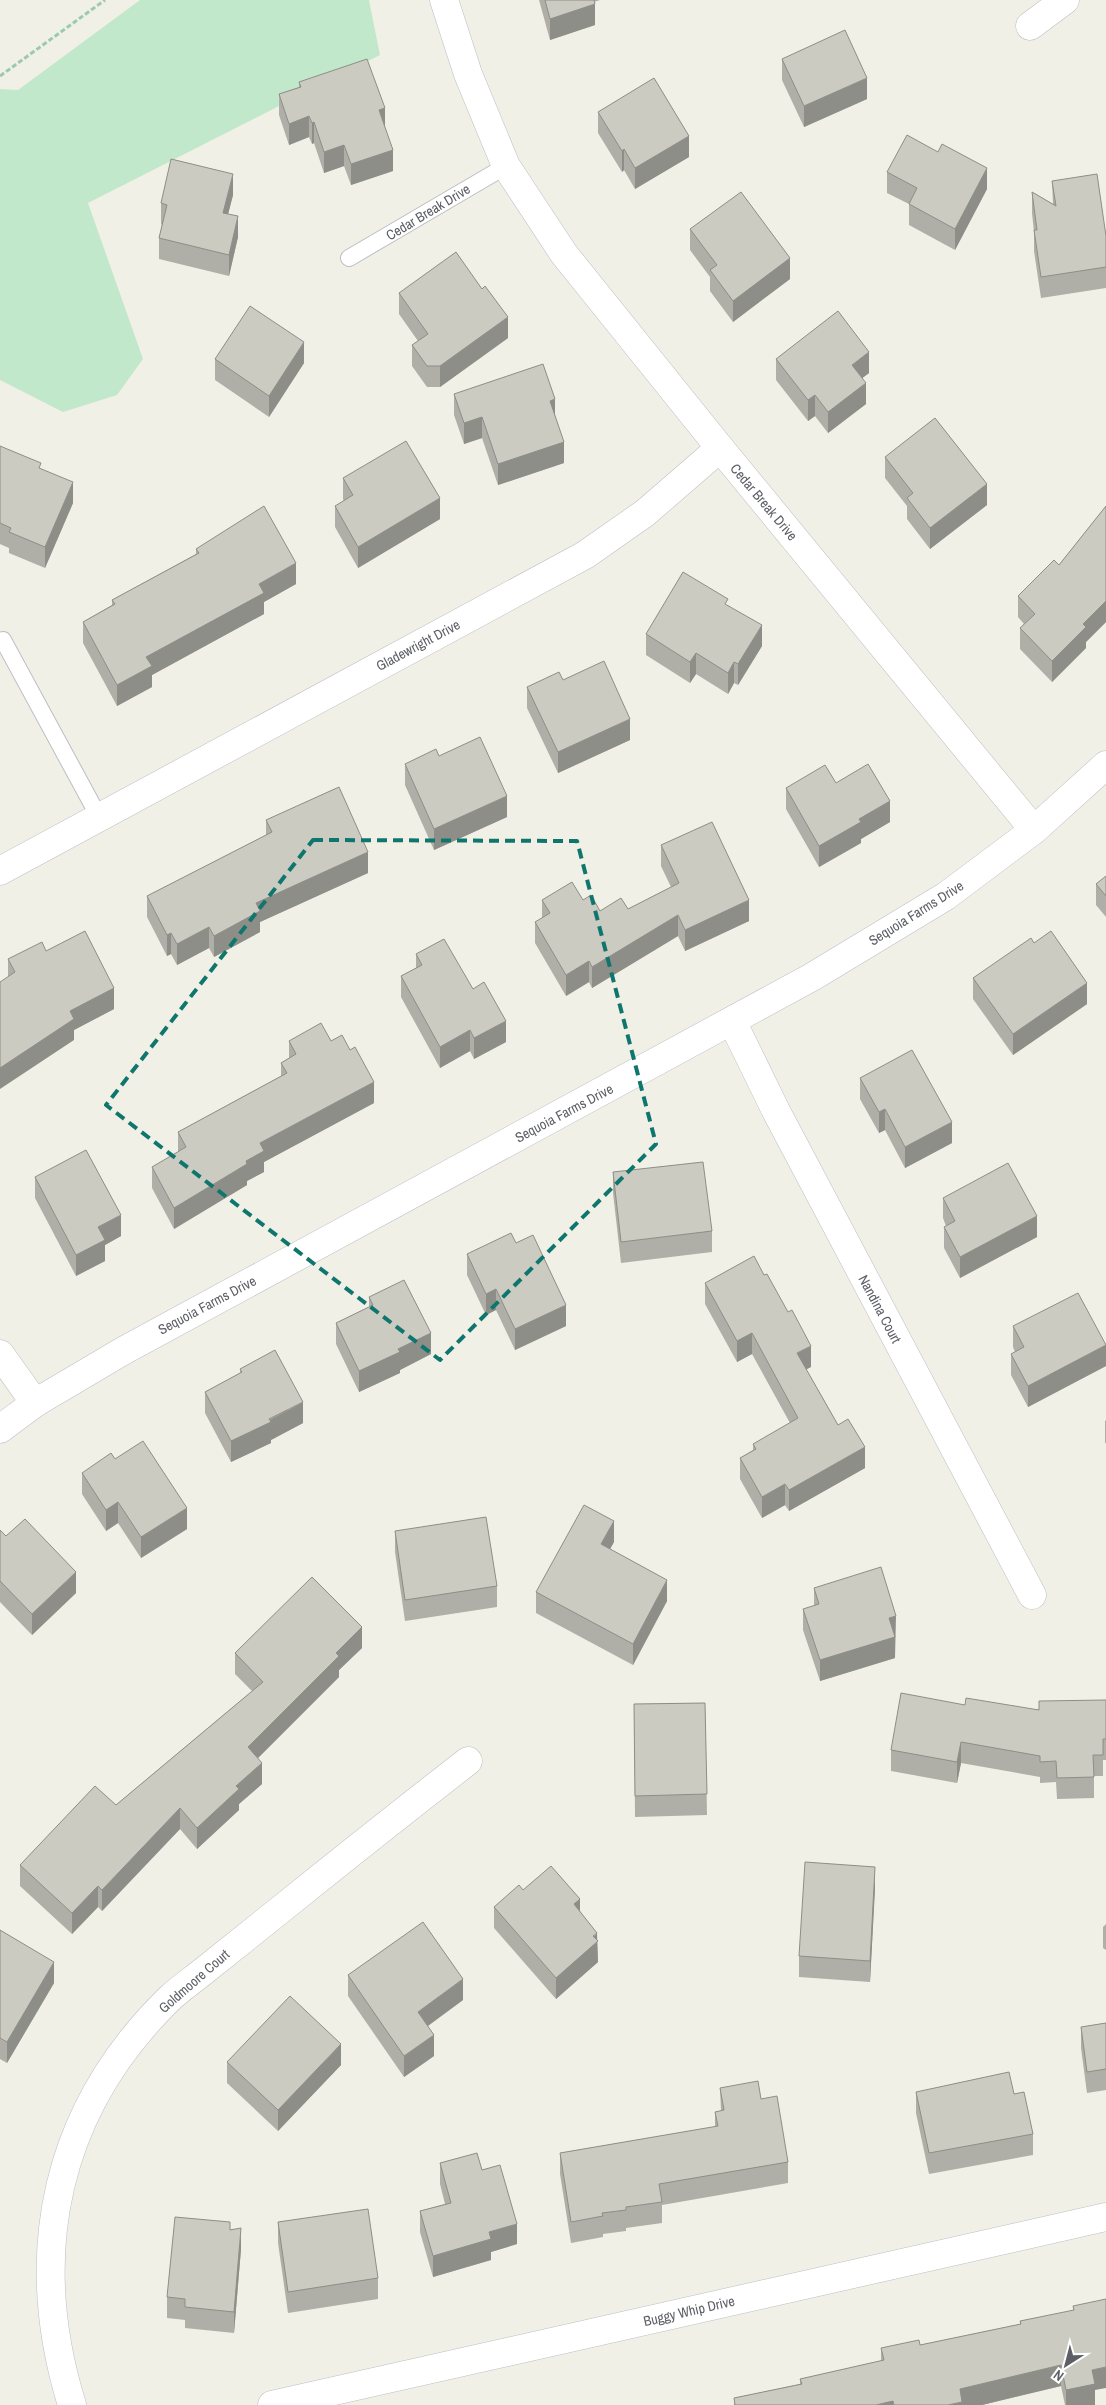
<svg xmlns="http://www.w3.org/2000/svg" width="1106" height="2405" font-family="'Archivo Narrow',sans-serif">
<rect width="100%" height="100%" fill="#f0f0e6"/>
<path fill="#c2e8cb" d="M140 0H369L380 55 88 203 143 359 117 395 63 412 0 380V89L18 90Z"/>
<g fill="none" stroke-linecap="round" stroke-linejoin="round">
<defs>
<g id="lane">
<path d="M349 258 506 166"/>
<path d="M3 640 99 817"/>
</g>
<g id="street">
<path d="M444 0 468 74 506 166 564 254 720 448 1034 830"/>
<path d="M1030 26 1065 0"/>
<path d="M0 871 585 555 645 513 720 448"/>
<path d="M732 1021 776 1111 1032 1595"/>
<path d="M0 1354 35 1403"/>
<path d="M72 2405C25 2253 55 2110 170 1998 181 1988 194 1979 205 1970 230 1950 255 1930 280 1910 342 1860 405 1810 468 1761"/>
<path d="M272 2405 1106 2217"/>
</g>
<path id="secondary" d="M0 1429 35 1403 123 1351 812 977 946 896 1034 830 1106 765"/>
</defs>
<use href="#lane" stroke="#bdbec4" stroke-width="18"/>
<use href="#street" stroke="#bdbec4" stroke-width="29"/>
<use href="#secondary" stroke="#bebfc7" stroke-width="29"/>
<path stroke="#9bc9b3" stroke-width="3" stroke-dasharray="5 2.5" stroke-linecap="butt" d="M0 76 105 0"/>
<use href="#lane" stroke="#fff" stroke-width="16"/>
<use href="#street" stroke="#fff" stroke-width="28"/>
<use href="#secondary" stroke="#fff" stroke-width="28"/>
</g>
<g fill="#afafa7">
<path d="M539 0H600L594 2 595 25 550 40Z"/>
<path d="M782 59 867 99 804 127 782 80Z"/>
<path d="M299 82 385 128 393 171 351 185 344 166 324 173 314 143 312 144 309 137 289 145 279 115V94L299 87Z"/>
<path d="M598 112 689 157 635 189 624 170 622 172 598 133Z"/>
<path d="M887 172 987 189 955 250 909 225V204L887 193Z"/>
<path d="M1052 181 1106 236V288L1041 298 1034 251V232L1032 213V192L1053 204Z"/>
<path d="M233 195 228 214 238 237 229 276 159 259V238L162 225 161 224V203Z"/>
<path d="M690 229 790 279 733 322 710 291V277L690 250Z"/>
<path d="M399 293 508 338 440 387H427L412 366V345L418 341 399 314Z"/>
<path d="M215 359 304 363 269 417 215 380Z"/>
<path d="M776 359 869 373 862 378 866 404 828 433 815 416 808 421 776 380Z"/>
<path d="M454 394 555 415 564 463 498 485 482 438 464 444 454 415Z"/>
<path d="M0 447 41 469 73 503 45 568 9 553V548L0 544Z"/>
<path d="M885 457 987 505 930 549 907 519V506L885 478Z"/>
<path d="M343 478 440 519 358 568 335 527V506L344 501 343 499Z"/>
<path d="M1106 506V622L1086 642V648L1052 682 1020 649V628L1024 624 1018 617V596L1059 565Z"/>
<path d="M196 549 296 584 264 602V614L152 675V687L117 706 83 643V622L112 605V600L196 554Z"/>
<path d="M728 605 762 646 738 685 734 683 728 694 696 674 690 683 646 655V634Z"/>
<path d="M563 680 630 740 558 773 527 708V687Z"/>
<path d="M439 756 507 817 434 850 405 785V764Z"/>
<path d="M836 783 890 822 861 839V843L819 867 786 809V788Z"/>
<path d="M266 820 368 873 260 922V932L214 957 209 948 177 965 171 954 167 956 147 917V896L266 835Z"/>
<path d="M661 845 749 921 685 951 678 936 592 988 589 982 566 996 535 943V922L542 918V900H583L600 911 628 909 671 887 661 866Z"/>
<path d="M1106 876V917L1096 905V884Z"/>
<path d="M1034 943 1087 1004 1013 1055 973 999V978Z"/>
<path d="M46 951 114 1009 74 1030V1040L8 976V959Z"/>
<path d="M416 954 473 989 506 1042 474 1059 470 1051 440 1068 401 997V976L416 968Z"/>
<path d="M289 1041H331L374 1103 264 1162V1172L247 1181V1185L174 1229 152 1188V1167L178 1152V1132L281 1076V1063L289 1058Z"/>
<path d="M860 1078 952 1143 905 1168 885 1130 879 1133 860 1099Z"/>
<path d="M613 1172 712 1231V1252L621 1263 613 1193Z"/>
<path d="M35 1177 121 1236 105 1245V1261L76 1276 35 1198Z"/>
<path d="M943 1198 1037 1237 960 1278 944 1248V1227L946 1226 943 1218Z"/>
<path d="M516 1243 566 1326 515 1350 496 1310 486 1315 467 1275V1254Z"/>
<path d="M705 1283 811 1367 806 1369 838 1425 865 1468 789 1511 785 1505 762 1518 740 1479V1458L753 1450V1444L790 1423 752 1354 737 1362 705 1304Z"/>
<path d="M369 1297 431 1354 400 1370V1373L359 1392 336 1344V1323L369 1307Z"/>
<path d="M1013 1326 1106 1366 1028 1407 1011 1375V1354L1015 1352 1013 1347Z"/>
<path d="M240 1369 303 1423 271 1440V1443L231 1462 205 1413V1392L240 1373Z"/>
<path d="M1106 1420V1444L1105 1442V1421Z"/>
<path d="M115 1459 187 1529 141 1558 118 1523 106 1531 82 1494V1473Z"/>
<path d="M0 1530 6 1536 76 1593 32 1635 0 1602Z"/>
<path d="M395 1531 497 1586V1607L405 1621 395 1552Z"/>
<path d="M614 1542 610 1549 667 1601 633 1665 536 1613V1592Z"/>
<path d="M814 1588 896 1637H895V1658L820 1681 803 1630V1609L814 1606Z"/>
<path d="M362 1648 339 1670V1677L258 1758 262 1784 239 1804V1810L197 1849 180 1829 102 1911 98 1907 72 1934 20 1886V1865L116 1805 252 1691 235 1674V1653Z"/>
<path d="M1106 1700V1760H1103V1776H1094V1798L1057 1799 1056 1782 1040 1783V1777L961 1763 957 1783 891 1771V1750L965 1705 1039 1710Z"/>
<path d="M705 1703 707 1815 635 1817 634 1704Z"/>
<path d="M875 1888 870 1982 799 1977V1956Z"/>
<path d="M523 1890 580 1911 597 1940 598 1962 556 1999 494 1928V1907Z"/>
<path d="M1106 1924V1950L1103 1948V1927Z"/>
<path d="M0 1930 54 1983 7 2063 0 2059Z"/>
<path d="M348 1975 463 2000 428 2026 434 2056 404 2077 348 1996Z"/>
<path d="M1106 2023V2090L1087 2093 1081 2048V2027Z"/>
<path d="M227 2062 341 2065 278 2131 227 2083Z"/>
<path d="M720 2088 761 2099 788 2162V2183L662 2205V2223L626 2228V2231L603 2234V2237L571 2243 560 2174V2153L715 2127V2112L721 2111Z"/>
<path d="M916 2092 1014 2094 1033 2134V2155L929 2174 916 2113Z"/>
<path d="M440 2163 482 2170 517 2244 491 2252V2260L433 2277 420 2232V2211L445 2204 440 2184Z"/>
<path d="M278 2222 378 2278V2299L288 2313 278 2243Z"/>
<path d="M230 2229 241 2249 234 2333 185 2328V2320L167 2318V2297Z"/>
<path d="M1073 2306 1095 2390V2405H1065L1061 2386 982 2405H734V2398L800 2384V2379L881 2361V2348L920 2345 1020 2324V2321L1073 2311Z"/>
</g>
<g fill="#8e8e88">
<path d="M595 4V25L550 40V19Z"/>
<path d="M867 78V99L804 127V106Z"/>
<path d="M385 108V129L379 110Z"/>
<path d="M309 116V137L289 145V124Z"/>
<path d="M314 122V143L312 144V123Z"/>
<path d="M689 136V157L635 189V168Z"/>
<path d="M344 145V166L324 173V152Z"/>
<path d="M624 149V170L622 172V151Z"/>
<path d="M393 150V171L351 185V164Z"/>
<path d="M987 168V189L955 250V229Z"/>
<path d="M233 174V195L223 234V213Z"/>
<path d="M238 216V237L229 276V255Z"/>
<path d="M790 258V279L733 322V301Z"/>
<path d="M508 317V338L440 387V366Z"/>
<path d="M304 342V363L269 417V396Z"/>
<path d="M869 352V373L852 386V365Z"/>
<path d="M866 383V404L828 433V412Z"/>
<path d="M815 395V416L808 421V400Z"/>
<path d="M555 399V420L550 401Z"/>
<path d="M482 417V438L464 444V423Z"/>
<path d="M564 442V463L498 485V464Z"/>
<path d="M73 482V503L45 568V547Z"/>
<path d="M987 484V505L930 549V528Z"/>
<path d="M440 498V519L358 568V547Z"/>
<path d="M296 563V584L264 602V614L152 675V687L117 706V685L146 657 259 584Z"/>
<path d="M1106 601V622L1086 642V648L1052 682V661L1083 624Z"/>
<path d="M762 625V646L738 685V664Z"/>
<path d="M696 653V674L690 683V662Z"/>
<path d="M734 662V683L728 694V673Z"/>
<path d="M630 719V740L558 773V752Z"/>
<path d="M507 796V817L434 850V829Z"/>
<path d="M890 801V822L861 839V843L819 867V846L859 819Z"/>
<path d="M368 852V873L260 922V932L214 957V936L256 903Z"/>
<path d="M749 900V921L685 951V930Z"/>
<path d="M678 915V936L592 988V967Z"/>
<path d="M209 927V948L177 965V944Z"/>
<path d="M171 933V954L167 956V935Z"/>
<path d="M589 961V982L566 996V975Z"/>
<path d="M1087 983V1004L1013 1055V1034Z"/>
<path d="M114 988V1009L74 1030V1040L0 1089V1068L70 1011Z"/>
<path d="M506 1021V1042L474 1059V1038Z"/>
<path d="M470 1030V1051L440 1068V1047Z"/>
<path d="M374 1082V1103L264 1162V1172L247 1181V1185L174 1229V1208L246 1161 260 1143Z"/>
<path d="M885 1109V1130L879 1133V1112Z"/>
<path d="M952 1122V1143L905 1168V1147Z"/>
<path d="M121 1215V1236L105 1245V1261L76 1276V1255L98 1227Z"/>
<path d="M1037 1216V1237L960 1278V1257Z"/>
<path d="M496 1289V1310L486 1315V1294Z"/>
<path d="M566 1305V1326L515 1350V1329Z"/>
<path d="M431 1333V1354L400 1370V1373L359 1392V1371L398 1349Z"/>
<path d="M752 1333V1354L737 1362V1341Z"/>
<path d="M1106 1345V1366L1028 1407V1386Z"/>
<path d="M811 1346V1367L797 1374V1353Z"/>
<path d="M303 1402V1423L271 1440V1443L231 1462V1441Z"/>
<path d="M865 1447V1468L789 1511V1490Z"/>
<path d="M785 1484V1505L762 1518V1497Z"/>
<path d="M118 1502V1523L106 1531V1510Z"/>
<path d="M187 1508V1529L141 1558V1537Z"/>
<path d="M614 1521V1542L601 1565V1544Z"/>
<path d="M76 1572V1593L32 1635V1614Z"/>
<path d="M667 1580V1601L633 1665V1644Z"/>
<path d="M896 1616 895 1658 820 1681V1660L889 1618Z"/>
<path d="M362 1627V1648L339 1670V1677L248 1768V1747L336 1653Z"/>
<path d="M961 1742V1763L957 1783V1762Z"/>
<path d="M262 1763V1784L239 1804V1810L197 1849V1828L236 1786Z"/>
<path d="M180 1808V1829L102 1911V1890Z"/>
<path d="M875 1867V1888L870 1982V1961Z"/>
<path d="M98 1886V1907L72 1934V1913Z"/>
<path d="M580 1899V1920L574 1904Z"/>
<path d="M597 1933 598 1962 556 1999V1978Z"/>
<path d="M54 1962V1983L7 2063V2042Z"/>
<path d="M463 1979V2000L418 2033V2012Z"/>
<path d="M434 2035V2056L404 2077V2056Z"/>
<path d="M341 2044V2065L278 2131V2110Z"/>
<path d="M517 2224V2244L491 2252V2260L433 2277V2256L489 2232Z"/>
<path d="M241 2228V2249L234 2333V2312Z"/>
<path d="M1061 2365V2386L982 2405H948L960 2389Z"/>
<path d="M1106 2367V2388L1095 2390V2405H1066V2390L1092 2370Z"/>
<path d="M893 2401V2405H876Z"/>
</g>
<g fill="#cbcbc2" stroke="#8e8e88">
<path d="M545 0H594L595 4 550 19Z"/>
<path d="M845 30 867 78 804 106 782 59Z"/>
<path d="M367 59 385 108 379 110 393 150 351 164 344 145 324 152 314 122 312 123 309 116 289 124 279 94 301 87 299 82Z"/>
<path d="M654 78 689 136 635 168 624 149 622 151 598 112Z"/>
<path d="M907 135 938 152 942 144 987 168 955 229 909 204 917 188 887 172Z"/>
<path d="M171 159 233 174 223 213 238 216 229 255 159 238 167 205 161 203Z"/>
<path d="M1097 174 1106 236V267L1041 277 1034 230H1037L1032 192 1056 206 1052 181Z"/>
<path d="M741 192 790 258 733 301 710 270 717 265 690 229Z"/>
<path d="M456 252 482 289 485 286 508 317 440 366H427L412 345 428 334 399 293Z"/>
<path d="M250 306 304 342 269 396 215 359Z"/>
<path d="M838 311 869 352 852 365 866 383 828 412 815 395 808 400 776 359Z"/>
<path d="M543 364 555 399 550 401 564 442 498 464 482 417 464 423 454 394Z"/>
<path d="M935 418 987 484 930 528 907 498 913 493 885 457Z"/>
<path d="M406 441 440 498 358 547 335 506 353 495 343 478Z"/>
<path d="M0 446 41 463 39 468 73 482 45 547 9 532 11 528 0 523Z"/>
<path d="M264 506 296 563 259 584 264 593 146 657 152 666 117 685 83 622 115 604 112 600 199 553 196 549Z"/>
<path d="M1106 506V601L1083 624 1086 627 1052 661 1020 628 1035 614 1018 596 1054 560 1059 565Z"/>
<path d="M683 572 728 599 725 604 762 625 738 664 734 662 728 673 696 653 690 662 646 634Z"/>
<path d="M604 661 630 719 558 752 527 687 559 672 563 680Z"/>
<path d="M480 737 507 796 434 829 405 764 436 749 439 756Z"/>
<path d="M868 764 890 801 859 819 861 822 819 846 786 788 825 765 836 783Z"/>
<path d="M339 787 368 852 256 903 260 911 214 936 209 927 177 944 171 933 167 935 147 896 272 832 266 820Z"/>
<path d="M712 822 749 900 685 930 678 915 592 967 589 961 566 975 535 922 550 913 542 900 572 882 583 900 591 895 600 911 621 898 628 909 679 883 661 845Z"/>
<path d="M1106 876V896L1096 884Z"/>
<path d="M85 931 114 988 70 1011 74 1019 0 1068V982L15 972 8 959 42 942 46 951Z"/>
<path d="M1051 931 1087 983 1013 1034 973 978 1031 938 1034 943Z"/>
<path d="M444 939 473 989 484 982 506 1021 474 1038 470 1030 440 1047 401 976 422 965 416 954Z"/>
<path d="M321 1023 331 1041 342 1035 350 1050 355 1047 374 1082 260 1143 264 1151 246 1161 247 1164 174 1208 152 1167 186 1147 178 1132 287 1073 281 1063 296 1054 289 1041Z"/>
<path d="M912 1050 952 1122 905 1147 885 1109 879 1112 860 1078Z"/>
<path d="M86 1150 121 1215 98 1227 105 1240 76 1255 35 1177Z"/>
<path d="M703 1162 712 1231 621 1242 613 1172Z"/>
<path d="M1008 1163 1037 1216 960 1257 944 1227 955 1221 943 1198Z"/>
<path d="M511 1233 516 1243 533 1235 566 1305 515 1329 496 1289 486 1294 467 1254Z"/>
<path d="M754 1256 764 1275 767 1274 788 1312 792 1310 811 1346 797 1353 838 1425 848 1419 865 1447 789 1490 785 1484 762 1497 740 1458 756 1449 753 1444 798 1418 752 1333 737 1341 705 1283Z"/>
<path d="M404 1280 431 1333 398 1349 400 1352 359 1371 336 1323 373 1305 369 1297Z"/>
<path d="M1078 1293 1106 1345 1028 1386 1011 1354 1024 1347 1013 1326Z"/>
<path d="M275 1350 303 1402 269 1419 271 1422 231 1441 205 1392 242 1372 240 1369Z"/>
<path d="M143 1441 187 1508 141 1537 118 1502 106 1510 82 1473 111 1453 115 1459Z"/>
<path d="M584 1505 614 1521 601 1544 667 1580 633 1644 536 1592Z"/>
<path d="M486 1517 497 1586 405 1600 395 1531Z"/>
<path d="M25 1519 76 1572 32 1614 0 1581V1530L6 1536Z"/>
<path d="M881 1567 896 1616 889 1618 895 1637 820 1660 803 1609 819 1604 814 1588Z"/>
<path d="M312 1577 362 1627 336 1653 339 1656 248 1747 262 1763 236 1786 239 1789 197 1828 180 1808 102 1890 98 1886 72 1913 20 1865 95 1786 116 1805 263 1682 235 1653Z"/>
<path d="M901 1693 965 1705 966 1698 1039 1710V1701L1106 1700V1739H1103V1755H1093L1094 1777 1057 1778 1056 1761 1040 1762V1756L961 1742 957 1762 891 1750Z"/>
<path d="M705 1703 707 1794 635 1796 634 1704Z"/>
<path d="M805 1862 875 1867 870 1961 799 1956Z"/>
<path d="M551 1866 580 1899 574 1904 597 1933 593 1936 598 1941 556 1978 494 1907 519 1885 523 1890Z"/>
<path d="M423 1922 463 1979 418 2012 434 2035 404 2056 348 1975Z"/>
<path d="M0 1930 54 1962 7 2042 0 2038Z"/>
<path d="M290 1996 341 2044 278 2110 227 2062Z"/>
<path d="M1106 2023V2069L1087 2072 1081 2027Z"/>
<path d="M1009 2072 1014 2094 1024 2092 1033 2134 929 2153 916 2092Z"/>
<path d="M758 2081 761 2099 777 2096 788 2162 659 2184 662 2202 626 2207V2210L602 2213 603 2216 571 2222 560 2153 718 2126 715 2112 724 2110 720 2088Z"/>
<path d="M477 2153 482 2170 500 2165 517 2224 489 2232 491 2239 433 2256 420 2211 451 2203 440 2163Z"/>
<path d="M368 2209 378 2278 288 2292 278 2222Z"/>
<path d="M175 2217 230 2222V2230L241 2228 234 2312 185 2307V2299L167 2297Z"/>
<path d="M1106 2299V2367L1092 2370 1095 2384 1066 2390 1061 2365 960 2389 962 2402 948 2405H894L893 2401 876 2405H735L734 2398 802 2384 800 2379 884 2360 881 2348 919 2340 920 2345 1021 2324 1020 2321 1074 2310 1073 2306Z"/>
</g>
<path fill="none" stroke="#0f766e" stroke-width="4" stroke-dasharray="10 6" stroke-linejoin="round" d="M313 840 577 841 656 1144 440 1360 106 1105Z"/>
<g text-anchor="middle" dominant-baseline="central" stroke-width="4" stroke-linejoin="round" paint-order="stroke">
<g font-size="14" fill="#5d5f66" stroke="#fff">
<text transform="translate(428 212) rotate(-31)">Cedar Break Drive</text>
<text transform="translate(764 502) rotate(50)">Cedar Break Drive</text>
<text transform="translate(418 645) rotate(-28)">Gladewright Drive</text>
<text transform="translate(916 913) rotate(-32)">Sequoia Farms Drive</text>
<text transform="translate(564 1113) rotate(-28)">Sequoia Farms Drive</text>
<text transform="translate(207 1305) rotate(-28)">Sequoia Farms Drive</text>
<text transform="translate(880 1309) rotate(62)">Nandina Court</text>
<text transform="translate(194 1981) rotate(-41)">Goldmoore Court</text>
<text transform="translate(689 2311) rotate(-13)">Buggy Whip Drive</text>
</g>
</g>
<g transform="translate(1066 2365) rotate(216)" stroke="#ffffff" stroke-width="4" paint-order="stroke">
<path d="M0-4L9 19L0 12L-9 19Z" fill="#5d5f66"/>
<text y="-8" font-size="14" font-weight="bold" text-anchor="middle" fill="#5d5f66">N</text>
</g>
</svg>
